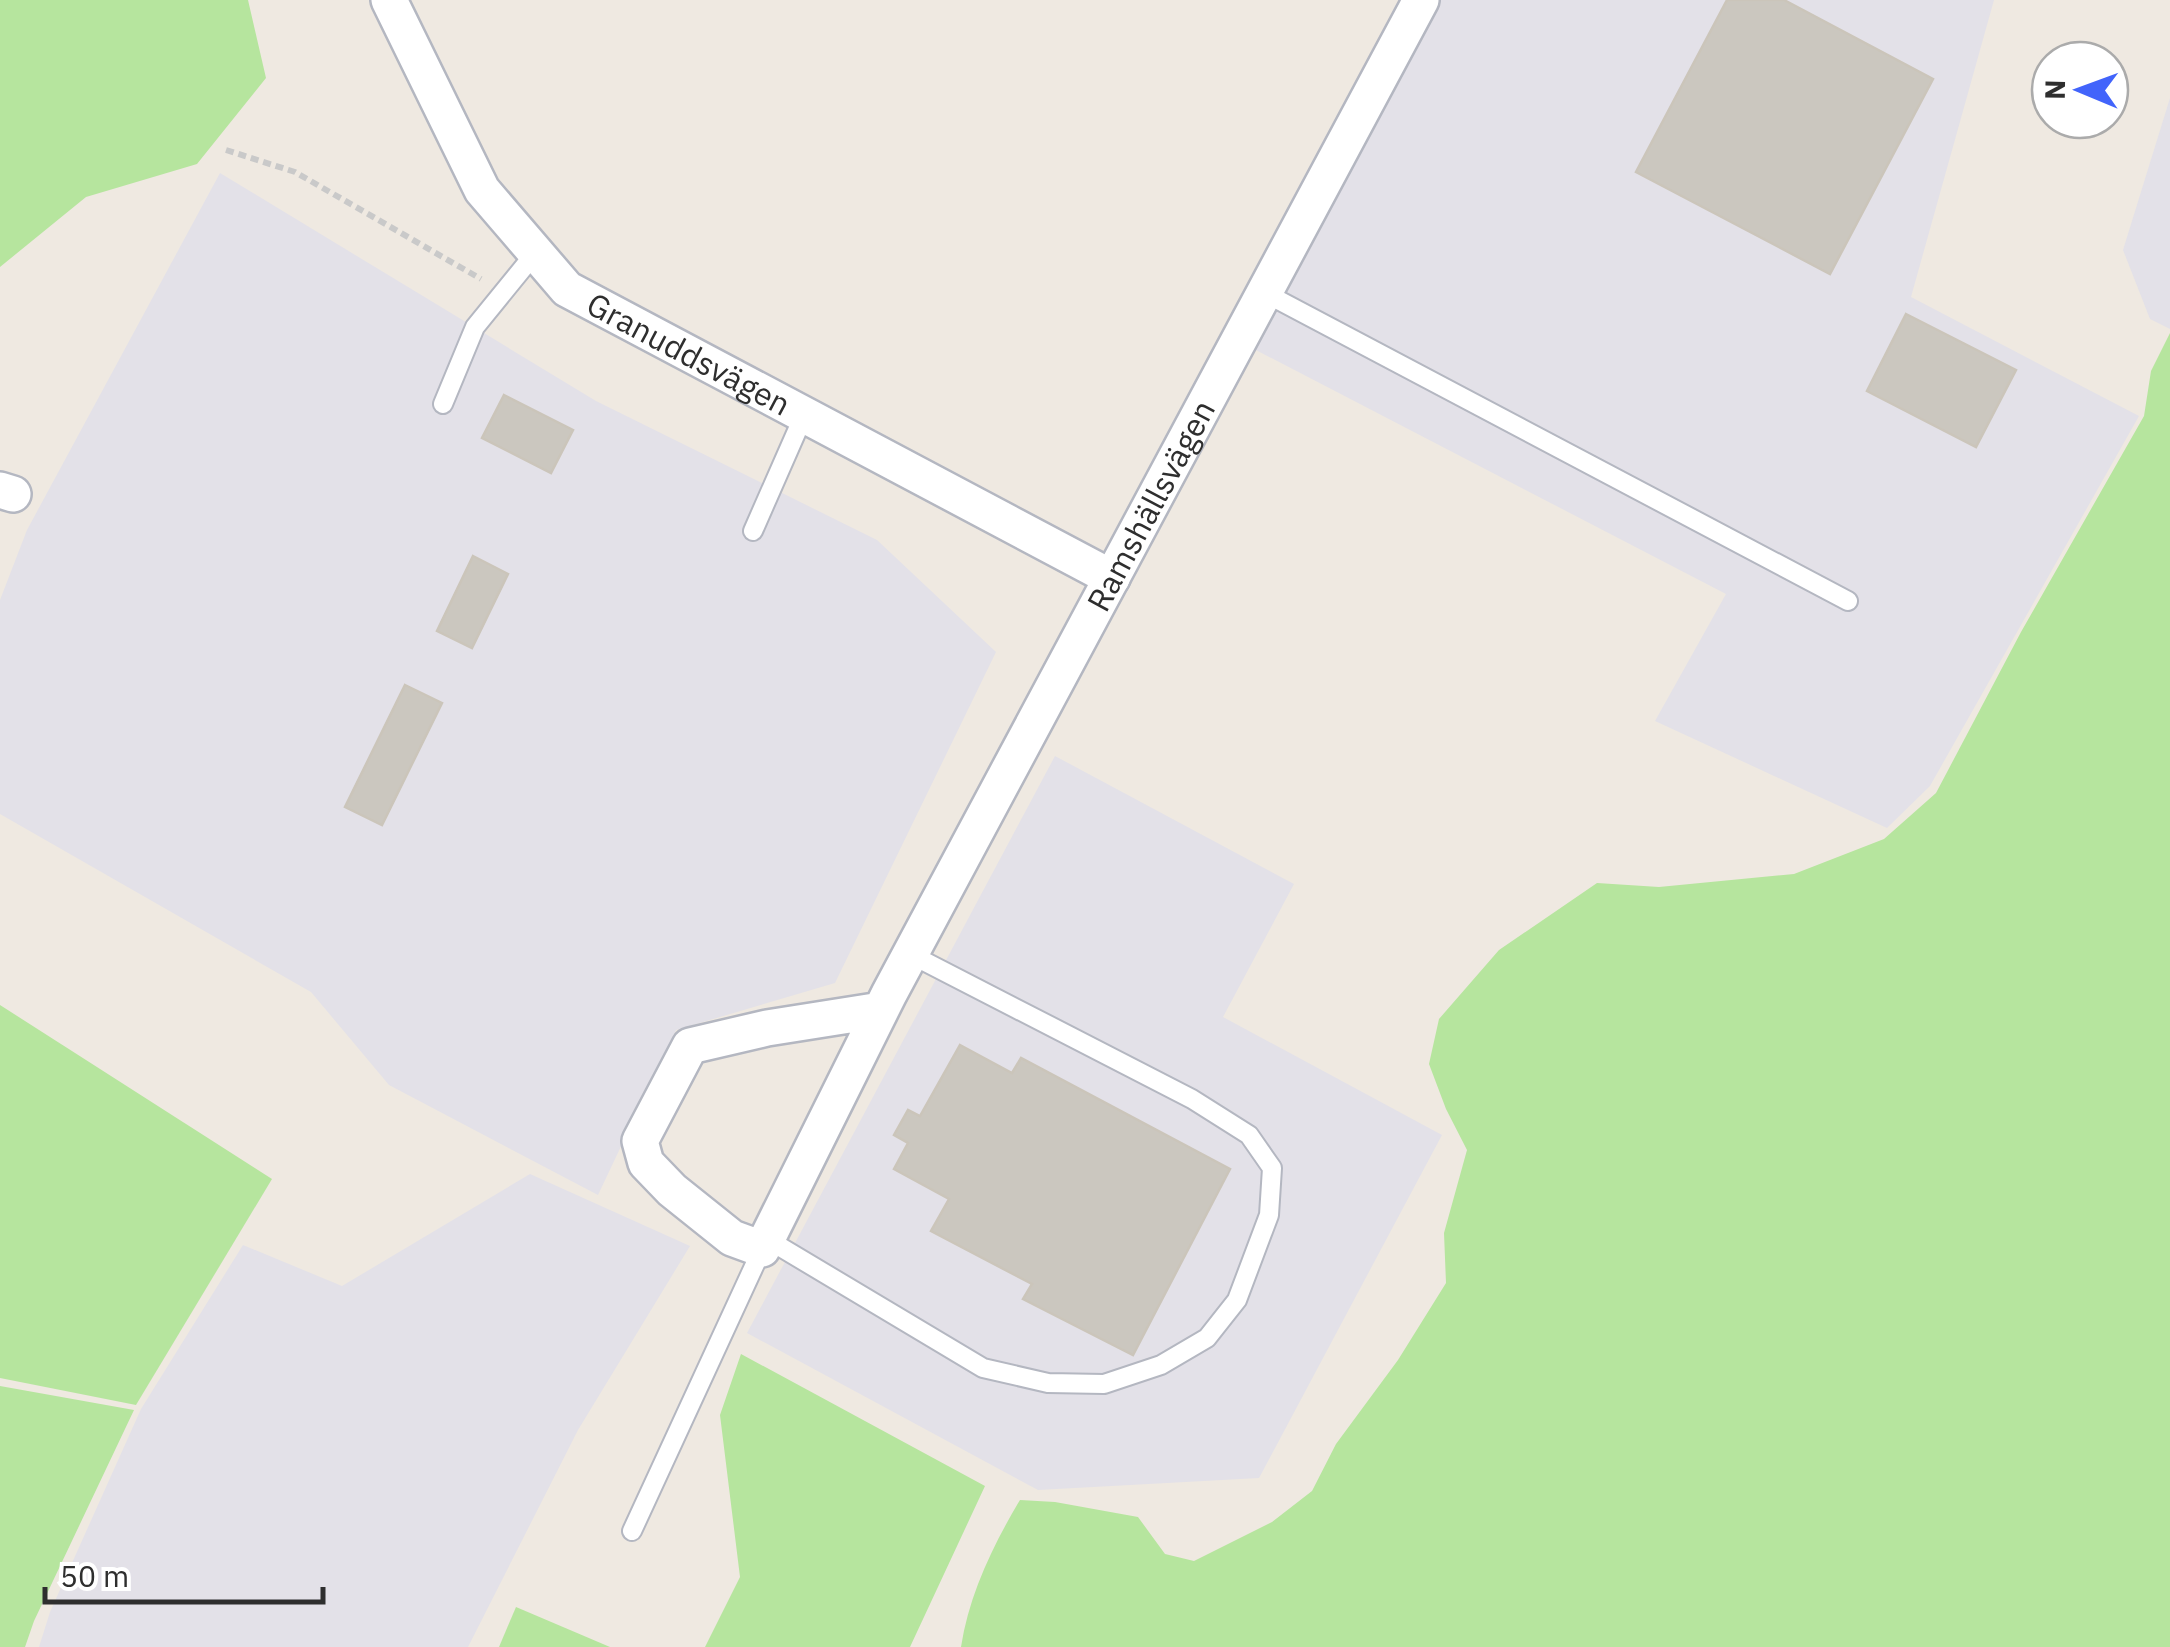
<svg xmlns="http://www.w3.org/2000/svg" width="2170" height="1647" font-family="'IBM Plex Sans',sans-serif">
<rect width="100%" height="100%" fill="#efe9e1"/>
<g fill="#e3e1e8">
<path d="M1438 0H1994L1911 297 2139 416 1930 786 1887 828 1655 721 1726 594 1252 348Z"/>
<path d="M2170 98V329L2150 319 2123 250Z"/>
<path d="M220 173 596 401 877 540 996 652 835 983 676 1030 598 1195 389 1085 311 992 0 814V600L27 530Z"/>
<path d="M1055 756 1294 884 1223 1017 1442 1135 1259 1478 1038 1490 747 1333Z"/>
<path d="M530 1174 690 1246 578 1430 468 1647H39L50 1612 141 1409 243 1245 342 1286Z"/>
</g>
<g fill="#b6e59e">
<path d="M0 0H248L266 78 197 164 86 197 0 267Z"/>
<path d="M2170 333V1647H961C969 1595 993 1545 1020 1500L1055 1502 1138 1517 1165 1554 1194 1561 1272 1522 1312 1491 1336 1444 1398 1360 1446 1283 1444 1233 1467 1150 1446 1109 1429 1064 1439 1019 1499 950 1597 883 1659 887 1794 874 1884 839 1936 793 2021 632 2144 416 2151 371Z"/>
<path d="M0 1005 272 1179 136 1405 0 1378Z"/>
<path d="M741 1354 985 1486 910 1647H705L740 1577 720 1415Z"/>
<path d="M0 1386 134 1410 34 1621 25 1647H0Z"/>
<path d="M516 1607 610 1647H499Z"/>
</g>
<g fill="#cbc7bf" stroke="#cbc5ba" stroke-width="2.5">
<path d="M1727 0H1784L1933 79 1830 274 1636 172Z"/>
<path d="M1906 314 2016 370 1976 447 1867 391Z"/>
<path d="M504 395 573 430 551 473 482 438Z"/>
<path d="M473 556 508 574 472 648 437 631Z"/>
<path d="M405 685 442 703 382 825 345 807Z"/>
<path d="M960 1045 1012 1073 1021 1058 1230 1169 1133 1355 1023 1299 1032 1284 931 1231 949 1199 894 1169 908 1143 894 1135 908 1110 920 1116Z"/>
</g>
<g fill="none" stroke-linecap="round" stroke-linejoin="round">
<defs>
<g id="service">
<path d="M1265 293 1848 601"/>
<path d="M443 404 475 327 536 252"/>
<path d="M753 531 804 415"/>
<path d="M767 1239 983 1368 1048 1383 1104 1384 1161 1365 1207 1338 1237 1300 1269 1215 1272 1168 1249 1135 1192 1099 910 954"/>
<path d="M632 1531 762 1249"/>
</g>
<g id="minor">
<path id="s1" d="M389 0 482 190 567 289 1112 578"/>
<path d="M0 490 13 494"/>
<path id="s2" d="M881 1010 767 1028 690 1046 640 1141 646 1163 672 1190 732 1238 762 1249 881 1010 889 994 1421 0"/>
</g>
</defs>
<use href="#service" stroke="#b4b7c1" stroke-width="22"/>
<use href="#minor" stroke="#b4b7c1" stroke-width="40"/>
<path stroke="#c9c9c9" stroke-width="6" stroke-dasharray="8 5" stroke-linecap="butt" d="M226 150 295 172 481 279"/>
<use href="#service" stroke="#fff" stroke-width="18"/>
<use href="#minor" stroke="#fff" stroke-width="35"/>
</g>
<g text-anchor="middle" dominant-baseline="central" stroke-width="8" stroke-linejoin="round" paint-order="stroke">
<g font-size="32" fill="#2e2e2e" stroke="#fff">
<text stroke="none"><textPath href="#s1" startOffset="480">Granuddsvägen</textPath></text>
<text stroke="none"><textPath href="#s2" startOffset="1310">Ramshällsvägen</textPath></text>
</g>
</g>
<g transform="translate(2080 90) rotate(271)"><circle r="48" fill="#ffffff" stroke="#ababab" stroke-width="2.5"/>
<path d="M0-8L18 38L0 25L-18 38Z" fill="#4264fb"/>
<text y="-15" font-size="28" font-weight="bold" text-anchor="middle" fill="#2e2e2e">N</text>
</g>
<path d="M45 1587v15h278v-15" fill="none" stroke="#2e2e2e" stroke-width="5"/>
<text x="60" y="1587" font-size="30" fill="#2e2e2e" stroke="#ffffff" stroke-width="8" paint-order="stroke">50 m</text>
</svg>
